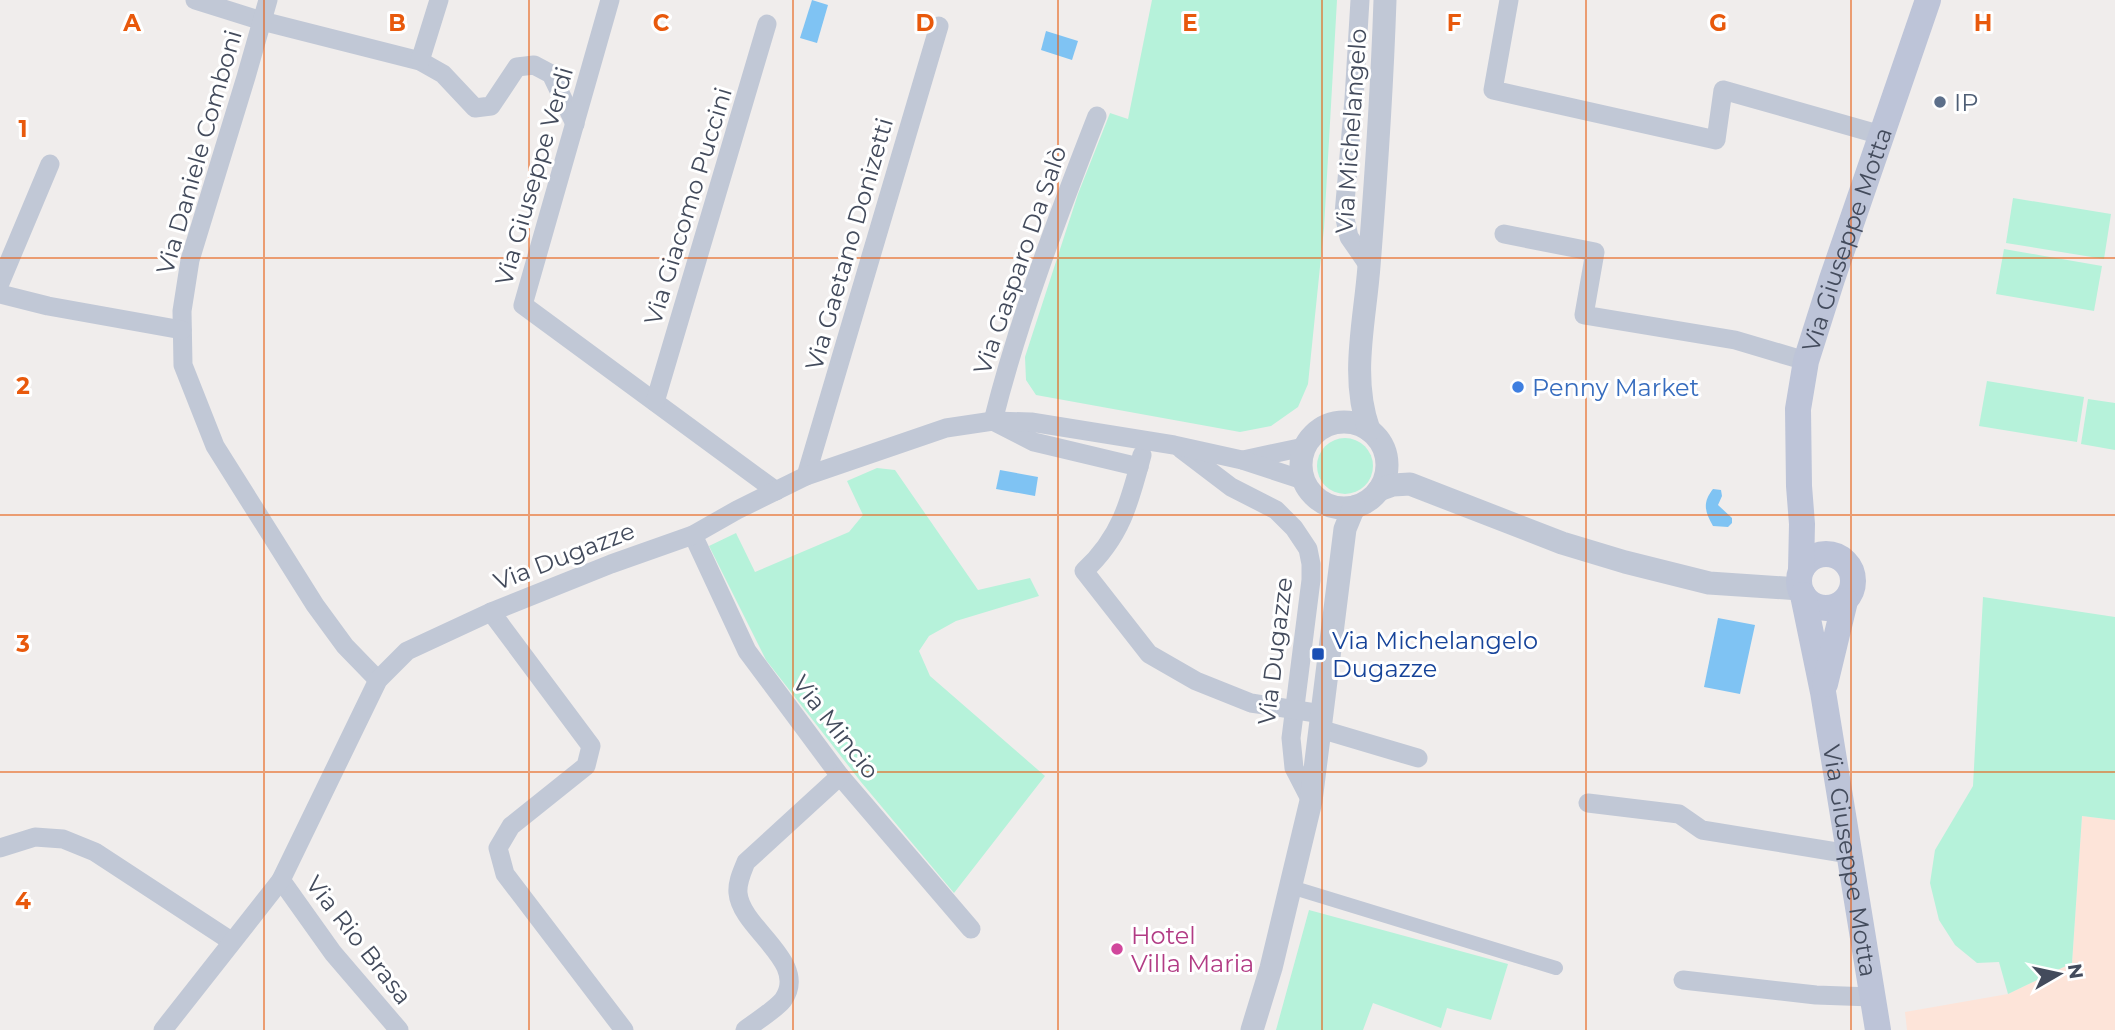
<svg xmlns="http://www.w3.org/2000/svg" width="2115" height="1030" font-family="Montserrat,sans-serif">
<rect width="100%" height="100%" fill="#f0edec"/>
<path fill="#fde4d9" d="M2082 816 2115 820V1030H1907L1905 1012 2008 994 2072 963Z"/>
<g fill="#b6f2da">
<path d="M1152 0H1337L1324 228 1308 384 1298 407 1271 426 1240 432 1036 395 1026 380 1025 357 1078 194 1110 113 1128 119Z"/>
<path d="M2013 198 2111 214 2104 259 2006 243Z"/>
<path d="M2004 249 2102 266 2094 311 1996 294Z"/>
<path d="M1987 381 2084 397 2077 442 1979 426Z"/>
<path d="M2088 399 2115 403V450L2081 444Z"/>
<circle cx="1345" cy="466" r="28"/>
<path d="M877 468 895 470 978 590 1030 578 1039 596 956 621 929 636 919 651 930 676 1045 776 954 893 861 782 766 660 709 546 736 533 755 572 849 532 863 515 847 481Z"/>
<path d="M1983 597 2115 617V820L2082 816 2072 963 2008 994 1999 962 1977 963 1955 945 1939 920 1930 883 1935 850 1973 786Z"/>
<path d="M1309 910 1508 964 1491 1020 1447 1008 1441 1028 1373 1003 1363 1030H1276Z"/>
</g>
<g fill="#7fc3f3">
<path d="M812 0 828 5 817 43 800 38Z"/>
<path d="M1046 31 1078 41 1072 60 1041 50Z"/>
<path d="M1000 470 1038 477 1035 496 996 489Z"/>
<path d="M1713 489 1721 490 1722 496 1718 505 1732 518V523L1728 527 1713 526C1705 512 1702 503 1713 489Z"/>
<path d="M1718 618 1755 625 1740 694 1704 687Z"/>
</g>
<g fill="none" stroke-linecap="round" stroke-linejoin="round">
<path stroke="#c1c8d6" stroke-width="14" d="M1291 887 1556 968"/>
<g stroke="#c1c8d6" stroke-width="19">
<path d="M195 0 262 21 420 61 443 74 475 108 491 106 517 67 534 65 551 74 575 124"/>
<path d="M268 0 246 77 190 260 182 311 183 365 215 446 315 605 345 646 378 680"/>
<path d="M610 0 523 305 776 491"/>
<path d="M1360 0 1354 99 1344 214 1349 237 1369 266"/>
<path d="M1509 0 1493 90 1716 140 1723 90 1881 135"/>
<path d="M420 61 439 0"/>
<path d="M1097 116C1058 216 1019 317 993 421L1034 442 1139 467"/>
<path d="M1504 234 1595 252 1584 315 1735 340 1806 361"/>
<path d="M0 283 50 164"/>
<path d="M0 294 48 306 182 330"/>
<path d="M655 402 767 24"/>
<path d="M1181 449 1231 487 1276 510 1294 528 1308 549 1311 564V580L1291 738 1294 768 1311 801"/>
<path d="M1142 455C1130 501 1121 537 1084 571L1149 654 1196 681 1251 703 1322 714"/>
<path d="M1243 460 1304 447"/>
<path d="M806 476 939 26"/>
<path d="M693 535 747 651 840 776 971 929"/>
<path d="M491 612 591 746 586 766 511 826 498 848 505 874 624 1030"/>
<path d="M1320 729 1418 758"/>
<path d="M1588 803 1679 814 1702 830 1849 854"/>
<path d="M0 848 35 837 63 839 95 852 231 941"/>
<path d="M281 880 333 953 399 1030"/>
<path d="M1683 980 1816 995 1872 997"/>
<path d="M163 1030 281 880 378 680 407 651 491 612 611 564 693 535 737 510 806 476 946 428 993 421 1031 422 1174 445 1242 460 1303 480"/>
<path d="M745 1030C755 1022 775 1010 783 1000 810 962 741 929 738 893 737 882 742 872 746 862L840 776"/>
</g>
<g stroke="#c1c8d6" stroke-width="23">
<circle cx="1344" cy="465" r="43"/>
<path d="M1369 430C1350 377 1365 321 1369 266 1376 178 1382 89 1385 0"/>
<path d="M1379 490 1393 485 1410 484 1562 543 1625 562 1709 583 1800 589"/>
<path d="M1252 1030 1271 968 1311 801 1345 529 1354 507"/>
</g>
<g stroke="#bdc4d8" stroke-width="26">
<circle cx="1826" cy="581" r="27"/>
<path id="s1" d="M1801 570 1802 524 1799 486 1798 409 1806 361 1832 279 1928 0"/>
<path id="s2" d="M1803 595 1823 692 1878 1030"/>
<path d="M1825 684 1845 601"/>
</g>
</g>
<path fill="none" stroke="#e8590c" stroke-width="2" stroke-opacity="0.55" d="M264 0V1030M529 0V1030M793 0V1030M1058 0V1030M1322 0V1030M1586 0V1030M1851 0V1030M0 258H2115M0 515H2115M0 772H2115"/>
<circle fill="#5c6f8a" stroke="#fff" stroke-width="2.5" cx="1940" cy="102" r="7"/>
<circle fill="#3f7fe0" stroke="#fff" stroke-width="2.5" cx="1518" cy="387" r="7"/>
<rect fill="#1a4fb4" stroke="#fff" stroke-width="2.5" x="1311" y="647" width="14" height="14" rx="3.5"/>
<circle fill="#d1479c" stroke="#fff" stroke-width="2.5" cx="1117" cy="949" r="7"/>
<g text-anchor="middle" dominant-baseline="central" stroke-width="6" stroke-linejoin="round" paint-order="stroke">
<g font-size="24" fill="#4e5e75" stroke="#fff" text-anchor="start">
<text x="1954" y="102">IP</text>
</g>
<g font-size="24" fill="#434b5c" stroke="#fff">
<text transform="translate(1351 131) rotate(-86)">Via Michelangelo</text>
<text transform="translate(199 152) rotate(-74)">Via Daniele Comboni</text>
<text transform="translate(534 176) rotate(-74)">Via Giuseppe Verdi</text>
<text transform="translate(688 206) rotate(-73)">Via Giacomo Puccini</text>
<text stroke="none"><textPath href="#s1" startOffset="338">Via Giuseppe Motta</textPath></text>
<text transform="translate(849 244) rotate(-74)">Via Gaetano Donizetti</text>
<text transform="translate(1020 260) rotate(-71)">Via Gasparo Da Salò</text>
<text transform="translate(564 556) rotate(-21)">Via Dugazze</text>
<text transform="translate(1275 651) rotate(-83)">Via Dugazze</text>
<text transform="translate(836 727) rotate(52)">Via Mincio</text>
<text stroke="none"><textPath href="#s2" startOffset="270">Via Giuseppe Motta</textPath></text>
<text transform="translate(359 940) rotate(52)">Via Rio Brasa</text>
</g>
<g font-size="24" fill="#366cbe" stroke="#fff" text-anchor="start">
<text x="1532" y="387">Penny Market</text>
</g>
<g font-size="24" fill="#164399" stroke="#fff" text-anchor="start">
<text x="1332" y="640">Via Michelangelo<tspan x="1332" dy="28">Dugazze</tspan></text>
</g>
<g font-size="24" fill="#b23c85" stroke="#fff" text-anchor="start">
<text x="1131" y="935">Hotel<tspan x="1131" dy="28">Villa Maria</tspan></text>
</g>
</g>
<g font-size="23" text-anchor="middle" font-weight="bold" fill="#e8590c" stroke="#fff" stroke-width="6" stroke-linejoin="round" paint-order="stroke">
<text x="132" y="31">A</text>
<text x="397" y="31">B</text>
<text x="661" y="31">C</text>
<text x="925" y="31">D</text>
<text x="1190" y="31">E</text>
<text x="1454" y="31">F</text>
<text x="1718" y="31">G</text>
<text x="1983" y="31">H</text>
<text x="23" y="137">1</text>
<text x="23" y="394">2</text>
<text x="23" y="652">3</text>
<text x="23" y="909">4</text>
</g>
<g transform="translate(2059 974) rotate(81)" stroke="#ffffff" stroke-width="5" paint-order="stroke">
<path d="M0-5L12 26L0 18L-12 26Z" fill="#434b5c"/>
<text y="-10" font-size="19" font-weight="bold" text-anchor="middle" fill="#434b5c">N</text>
</g>
</svg>
